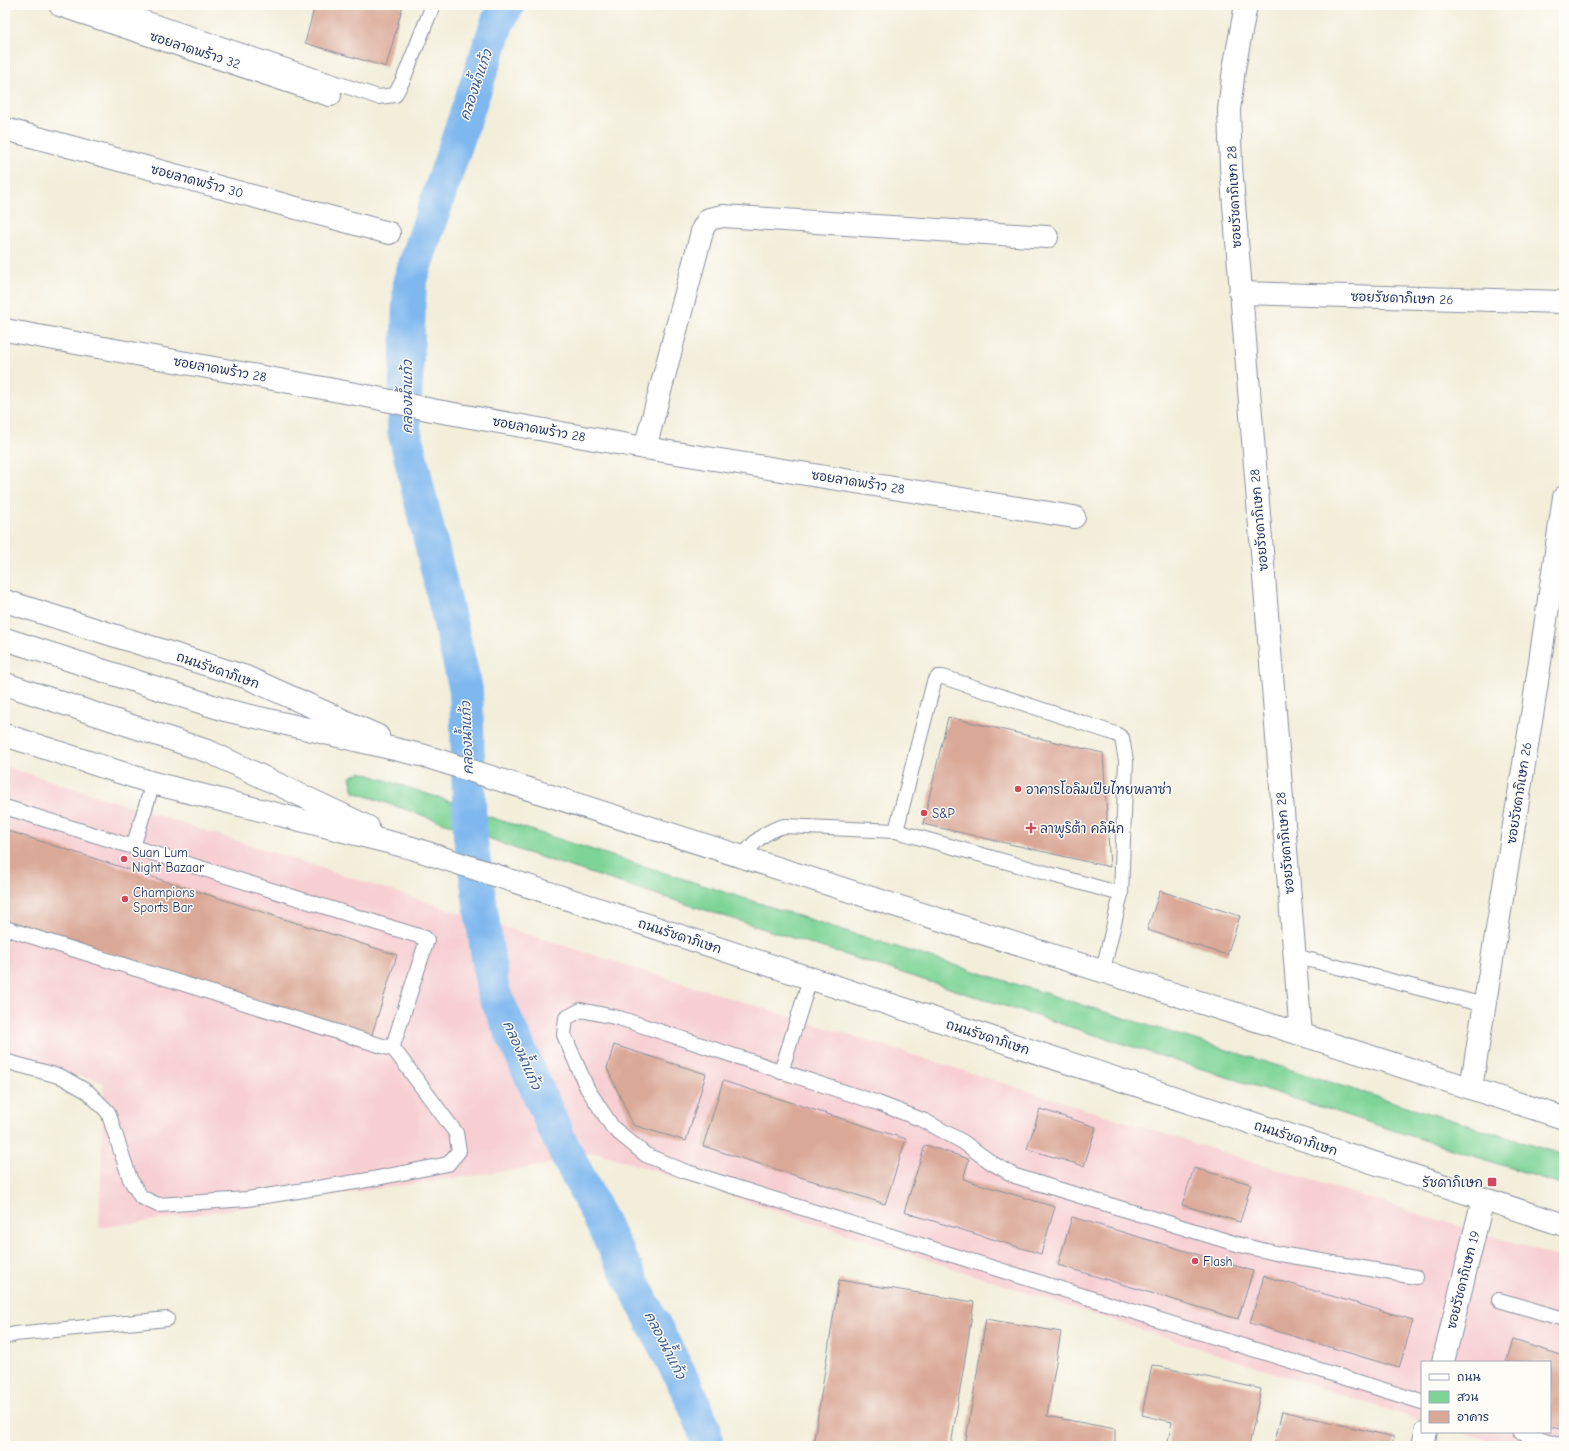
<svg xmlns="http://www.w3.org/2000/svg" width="1569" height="1451" font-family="'Comic Neue','Playpen Sans Thai',sans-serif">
<rect width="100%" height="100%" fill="#fdfcf7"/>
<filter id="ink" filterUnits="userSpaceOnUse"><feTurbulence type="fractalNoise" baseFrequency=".025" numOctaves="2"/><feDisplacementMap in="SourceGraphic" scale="8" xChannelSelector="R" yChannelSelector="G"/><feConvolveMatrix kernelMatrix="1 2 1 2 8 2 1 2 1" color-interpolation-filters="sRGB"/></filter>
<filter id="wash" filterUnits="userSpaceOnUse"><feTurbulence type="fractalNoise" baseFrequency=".012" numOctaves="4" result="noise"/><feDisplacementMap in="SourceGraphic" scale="16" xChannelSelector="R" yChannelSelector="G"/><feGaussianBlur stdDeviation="0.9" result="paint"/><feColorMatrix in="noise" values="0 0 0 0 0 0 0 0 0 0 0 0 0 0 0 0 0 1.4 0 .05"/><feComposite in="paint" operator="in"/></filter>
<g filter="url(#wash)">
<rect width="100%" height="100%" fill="#f3eeda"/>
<path fill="#f7cfd3" d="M5 766 498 925 1564 1259V1446H1506L1459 1432H1550V1362H1422V1421L596 1152 541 1166 99 1228 104 1083 5 1053Z"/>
<g fill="#7ed497" stroke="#4c827a">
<path d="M361 772 458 804 457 827 354 792 350 777Z"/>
<path d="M484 815 871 939 1564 1155V1185L524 852 486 837Z"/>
</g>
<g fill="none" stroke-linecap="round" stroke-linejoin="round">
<path stroke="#7fb8ef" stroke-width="34" d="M508 5 498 21 410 280 404 430 466 690 470 835 493 991 560 1141 691 1397 704 1428 707 1446"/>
</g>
<g id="blocks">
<g fill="#daa897">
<path d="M315 5H403L386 67 305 43Z"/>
<path d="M948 717 1103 753 1110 867 923 824Z"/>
<path d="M5 830 397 955 371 1037 5 920Z"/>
<path d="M1160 891 1240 916 1227 955 1147 930Z"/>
<path d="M614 1045 706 1074 686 1141 633 1125 607 1068Z"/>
<path d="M723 1081 906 1139 885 1204 703 1146Z"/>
<path d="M1040 1109 1096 1127 1084 1166 1027 1149Z"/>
<path d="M925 1145 969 1159 963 1179 1055 1207 1041 1254 904 1212Z"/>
<path d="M1194 1168 1251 1184 1240 1222 1182 1205Z"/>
<path d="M1072 1217 1253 1271 1238 1319 1058 1265Z"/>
<path d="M1264 1276 1413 1320 1399 1368 1250 1323Z"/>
<path d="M839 1280 974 1302 951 1446H813Z"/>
<path d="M986 1319 1061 1332 1047 1416 1115 1429V1446H965Z"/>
<path d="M1513 1340 1564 1356V1429L1550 1425V1362H1506Z"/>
<path d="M1152 1365 1261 1389 1249 1446H1167L1172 1422 1142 1415Z"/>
<path d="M1282 1411 1394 1437 1392 1446H1274Z"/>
</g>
</g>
</g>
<g filter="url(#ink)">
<use href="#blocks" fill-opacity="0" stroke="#878e9c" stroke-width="1"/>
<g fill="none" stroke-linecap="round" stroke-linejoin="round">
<defs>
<g id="service">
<path d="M106 5 378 97 395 95 403 80 433 5"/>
<path d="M5 807 425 938 427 940 392 1049 5 928"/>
<path d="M896 831 1121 894 1103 970"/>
<path d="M133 847 153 783"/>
<path d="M743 856C754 842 765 831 784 826L896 831 934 682 938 677H943L1116 734 1122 738 1126 761 1121 894"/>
<path d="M1295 956 1484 1005"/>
<path d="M5 1061 62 1077 88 1092 108 1112 130 1179 141 1197 158 1205 247 1199 362 1181 448 1164 459 1151 456 1133 393 1048"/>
<path d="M781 1072 810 979"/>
<path d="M1416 1277 1280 1254 1240 1245 1015 1176 992 1163 963 1142 925 1121 878 1103 619 1018 581 1010 566 1018 564 1035 587 1088 613 1128 646 1155 684 1171 1422 1402"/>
<path d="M1499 1300 1564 1319"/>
<path d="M5 1337 15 1334 167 1319"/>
<path d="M1519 1432 1564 1446"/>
</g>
<g id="minor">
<path d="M60 5 330 95"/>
<path d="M1246 5 1234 69 1229 110 1231 167 1301 1035"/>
<path d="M5 129 389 233"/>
<path d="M1240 293 1564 302"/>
<path d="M5 330 372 397 432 410 645 448 1074 517"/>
<path d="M645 448 703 228 709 219 723 216 1047 237"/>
<path d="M1471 1088 1533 709 1564 497"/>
</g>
<g id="tertiary">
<path d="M1443 1362 1483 1199"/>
<path d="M1423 1446 1426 1432"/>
</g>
<g id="primary">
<path d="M5 601 246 677 378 736"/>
<path d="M5 639 225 710 425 756 1564 1118"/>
<path d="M5 684 210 752 368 827"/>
<path d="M5 735 153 783 412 848 1564 1225"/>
</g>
</defs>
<use href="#service" stroke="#878e9c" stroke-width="16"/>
<use href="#minor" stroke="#878e9c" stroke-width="24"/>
<use href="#tertiary" stroke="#878e9c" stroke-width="24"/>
<use href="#primary" stroke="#878e9c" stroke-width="24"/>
<use href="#service" stroke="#fff" stroke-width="14"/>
<use href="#minor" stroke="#fff" stroke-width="22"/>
<use href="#tertiary" stroke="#fff" stroke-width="22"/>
<use href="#primary" stroke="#fff" stroke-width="22"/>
</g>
</g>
<g fill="#d1495b" stroke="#fdfcf7" stroke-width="1.5">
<circle cx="1018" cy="789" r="4"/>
<circle cx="924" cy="813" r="4"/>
<path d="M1029 822h4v4h4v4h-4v4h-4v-4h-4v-4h4z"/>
<circle cx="124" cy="859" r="4"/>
<circle cx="125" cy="899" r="4"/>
<rect x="1487" y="1177" width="10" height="10" rx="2"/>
<circle cx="1195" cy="1261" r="4"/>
</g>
<g text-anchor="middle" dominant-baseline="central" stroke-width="3" stroke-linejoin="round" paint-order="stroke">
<g font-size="13" fill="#1b2f5e" stroke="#fdfcf7">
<text transform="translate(195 50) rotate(18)">ซอยลาดพร้าว 32</text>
<text transform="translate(197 181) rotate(15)">ซอยลาดพร้าว 30</text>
<text transform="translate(1234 197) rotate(-93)">ซอยรัชดาภิเษก 28</text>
<text transform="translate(1402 298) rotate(2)">ซอยรัชดาภิเษก 26</text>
<text transform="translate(220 369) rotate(10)">ซอยลาดพร้าว 28</text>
<text transform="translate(539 429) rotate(10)">ซอยลาดพร้าว 28</text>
<text transform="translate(858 482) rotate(9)">ซอยลาดพร้าว 28</text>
<text transform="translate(1259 520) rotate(-95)">ซอยรัชดาภิเษก 28</text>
<text transform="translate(218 670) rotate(19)">ถนนรัชดาภิเษก</text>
<text transform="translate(1519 793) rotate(-81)">ซอยรัชดาภิเษก 26</text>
<text transform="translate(1285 843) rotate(-95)">ซอยรัชดาภิเษก 28</text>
<text transform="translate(680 936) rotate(18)">ถนนรัชดาภิเษก</text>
<text transform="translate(988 1037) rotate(18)">ถนนรัชดาภิเษก</text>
<text transform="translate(1296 1138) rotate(18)">ถนนรัชดาภิเษก</text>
<text transform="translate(1463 1280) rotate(-76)">ซอยรัชดาภิเษก 19</text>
</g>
<g font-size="13" fill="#1b2f5e" stroke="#fdfcf7" text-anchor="start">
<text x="1026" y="789">อาคารโอลิมเปียไทยพลาซ่า</text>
<text x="932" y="813">S&amp;P</text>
<text x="1040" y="828">ลาพูริต้า คลินิก</text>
<text x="132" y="852">Suan Lum<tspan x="132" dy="15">Night Bazaar</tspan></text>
<text x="133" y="892">Champions<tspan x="133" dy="15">Sports Bar</tspan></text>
<text x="1483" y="1182" text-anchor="end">รัชดาภิเษก</text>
<text x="1203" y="1261">Flash</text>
</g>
<g font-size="14" font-style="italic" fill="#39588a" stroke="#fdfcf7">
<text transform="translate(476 85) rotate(-71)">คลองน้ำแก้ว</text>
<text transform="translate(407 397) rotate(-90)">คลองน้ำแก้ว</text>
<text transform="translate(467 738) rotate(-92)">คลองน้ำแก้ว</text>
<text transform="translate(522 1055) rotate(66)">คลองน้ำแก้ว</text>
<text transform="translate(665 1345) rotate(63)">คลองน้ำแก้ว</text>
</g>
</g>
<rect width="1569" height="1451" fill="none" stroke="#fdfcf7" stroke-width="20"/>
<rect x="1421" y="1361" width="130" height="72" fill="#fdfcf7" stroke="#a3aaba"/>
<rect x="1429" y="1374" width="20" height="6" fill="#ffffff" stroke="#a3aaba"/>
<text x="1457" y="1381" font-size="12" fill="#1b2f5e">ถนน</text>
<rect x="1429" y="1391" width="20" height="12" fill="#7ed497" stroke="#a3aaba"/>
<text x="1457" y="1401" font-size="12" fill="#1b2f5e">สวน</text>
<rect x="1429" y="1411" width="20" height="12" fill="#daa897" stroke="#a3aaba"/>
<text x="1457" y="1421" font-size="12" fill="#1b2f5e">อาคาร</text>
</svg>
